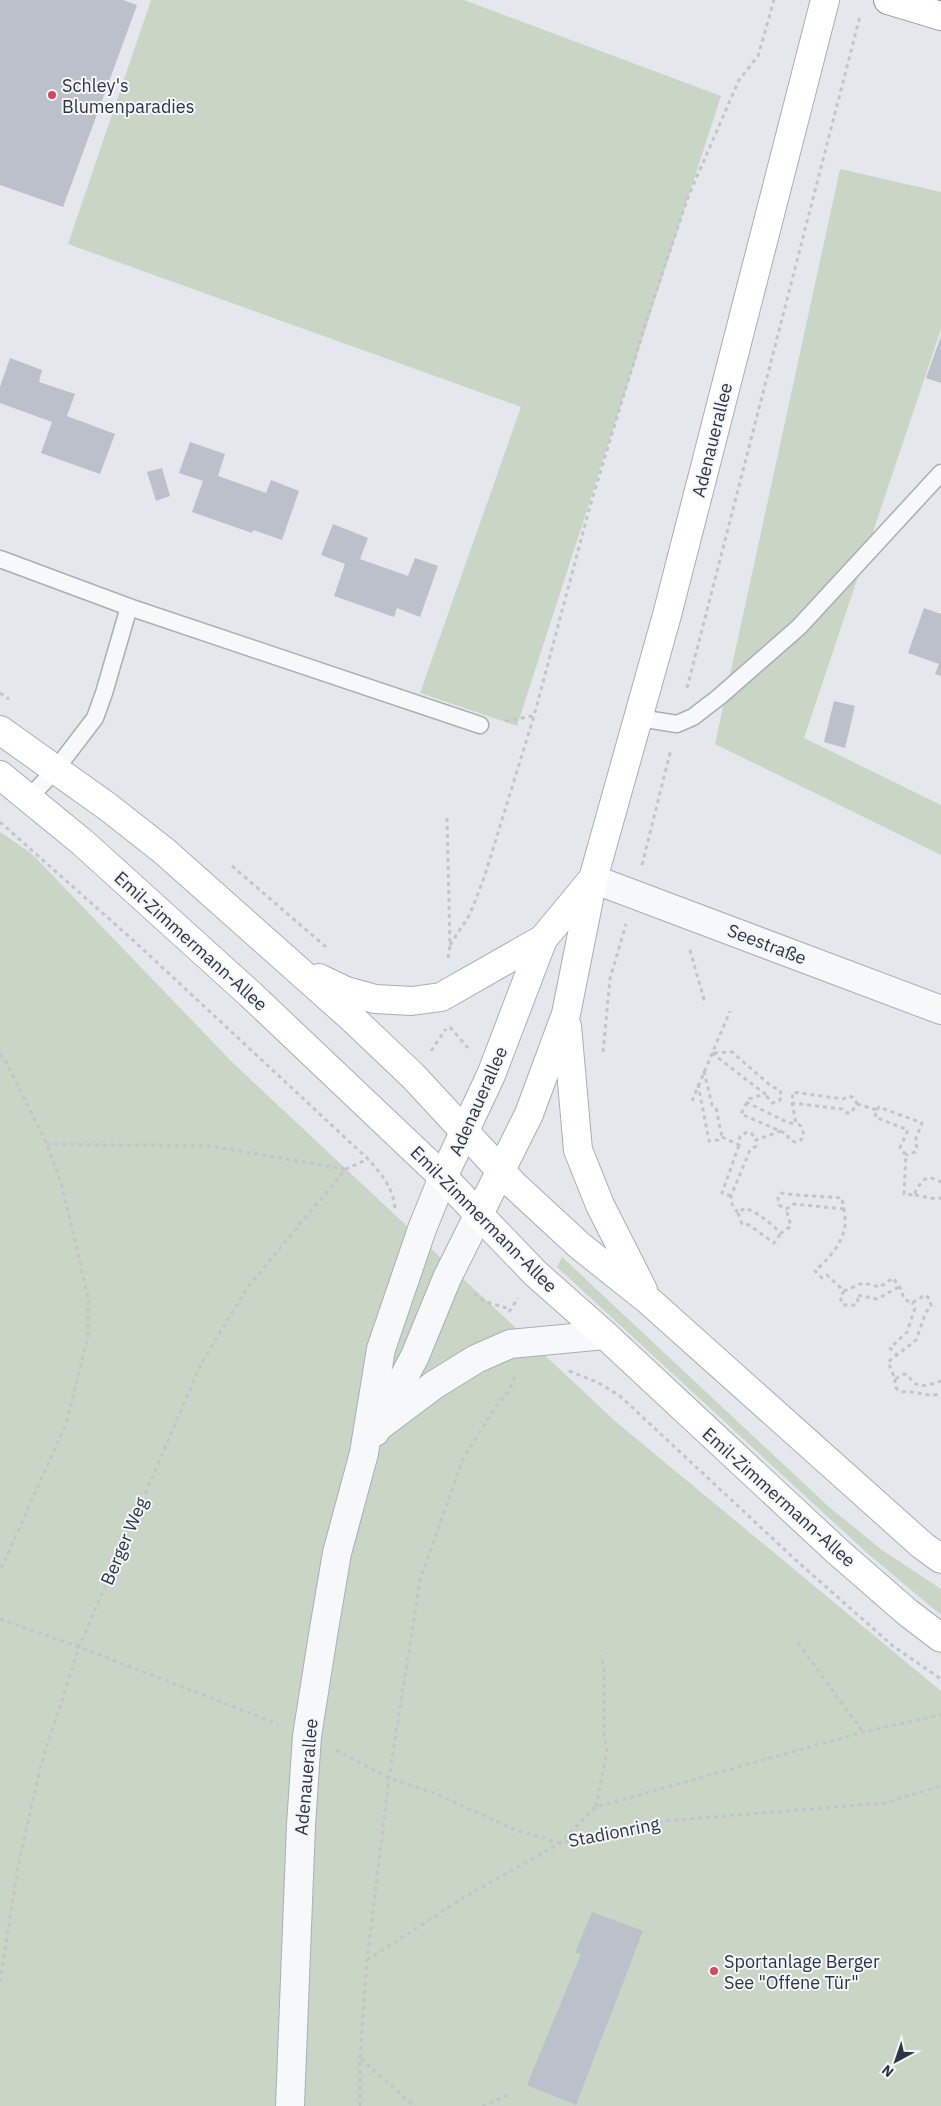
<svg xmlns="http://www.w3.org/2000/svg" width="941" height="2106" font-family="'IBM Plex Sans',sans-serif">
<rect width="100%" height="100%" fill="#e4e7ec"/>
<g fill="#c9d6c5">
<path d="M151 0H464L721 96 517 726 420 693 521 407 68 244Z"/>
<path d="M840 169 941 192V329L804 738 941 805V855L715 744Z"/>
<path d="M0 832 31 853 233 1063 615 1421 941 1691V2106H0Z"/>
<path d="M562 1257 829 1507 882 1550 941 1589V1615L867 1553 557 1267Z"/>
</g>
<g fill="#bbc0ca">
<path d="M0 0H123L137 5 63 207 0 185Z"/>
<path d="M941 336V383L926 378Z"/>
<path d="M10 358 42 370 39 382 75 394 67 416 115 434 100 474 41 453 52 422 0 403V387Z"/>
<path d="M190 442 225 454 218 476 266 493 271 480 299 491 282 540 253 530 252 533 192 512 203 481 179 473Z"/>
<path d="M162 468 170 496 156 501 147 472Z"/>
<path d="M333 524 368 538 360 559 408 576 415 558 438 566 420 617 397 608 394 617 334 596 345 564 321 555Z"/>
<path d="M924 608 941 614V676L935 674 939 664 908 653Z"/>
<path d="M834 701 855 706 845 748 824 742Z"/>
<path d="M592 1912 643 1931 576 2105 527 2085 581 1954 575 1953Z"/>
</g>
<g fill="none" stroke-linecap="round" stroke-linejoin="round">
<defs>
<g id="service">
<path d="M0 559 129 607 480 725"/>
<path d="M639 718 677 724 693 717 719 697 799 627 941 473"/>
<path d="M29 798 56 769 95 718 104 693 129 607"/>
</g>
<g id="minor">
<path d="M593 879 941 1010"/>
<path d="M378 1427 434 1385 476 1359 510 1344 605 1335"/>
</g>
<g id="tertiary">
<path d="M375 1432 415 1356 447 1278 479 1214"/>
<path d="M290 2106 301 1825 307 1736 323 1635 337 1553 364 1453 381 1349 422 1229 443 1177"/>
</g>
<g id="secondary">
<path d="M0 730 108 807 164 851 353 1019 413 1076 514 1185 580 1246 648 1300 923 1546 941 1559"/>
<path d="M0 775 82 842 250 994 443 1177 535 1273 605 1335 837 1551 907 1612 941 1638"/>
<path d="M319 978 346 991 375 999 412 1001 441 997 543 939"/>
<path d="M567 1026 578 1150 600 1205 643 1290"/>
<path d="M443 1177 491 1075 543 939 591 881"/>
<path d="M479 1214 529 1114 566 1014 593 879 667 615 825 0"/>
</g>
<path id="motorway" d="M888 0 941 16"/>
</defs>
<use href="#service" stroke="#a9aeb7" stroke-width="19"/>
<use href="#minor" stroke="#a9aeb7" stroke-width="30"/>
<use href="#tertiary" stroke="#a9aeb7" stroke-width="30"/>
<use href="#secondary" stroke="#a9aeb7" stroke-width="30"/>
<use href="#motorway" stroke="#8b94a3" stroke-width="30"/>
<g stroke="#c2c5cb" stroke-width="3" stroke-dasharray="4 4" stroke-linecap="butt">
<path d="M687 688 860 16"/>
<path d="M0 693 9 699"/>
<path d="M505 721 533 716"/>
<path d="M447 818 450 945 448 958"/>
<path d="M0 822 134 941 368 1159C381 1174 393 1187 395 1208"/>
<path d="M642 865 671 749"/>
<path d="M232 866 326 947"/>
<path d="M450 945 470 914 484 878 534 716 590 506 646 322 688 197 739 80 758 56 774 0"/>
<path d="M690 950 705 1003"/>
<path d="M450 1027 468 1048"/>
<path d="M431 1051 446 1029"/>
<path d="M603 1052 610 979 626 924"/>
<path d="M712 1053 765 1094 749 1099 741 1114 787 1134 789 1139 795 1142 801 1140 804 1135 801 1126 796 1123"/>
<path d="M714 1053 732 1052 771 1086 780 1090 782 1097 779 1101 772 1103 765 1094"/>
<path d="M0 1054 6 1062 47 1144 62 1186 88 1297V1337L66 1424 0 1571"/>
<path d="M704 1071 712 1105 716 1108 722 1137"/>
<path d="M698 1084 709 1141 718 1140 722 1137 739 1145 740 1136 747 1132 752 1134 756 1140"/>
<path d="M692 1101 730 1011"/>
<path d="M746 1102 789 1123H796L792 1103 793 1092 843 1099 849 1096 854 1098 857 1104 851 1113H847L842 1109 792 1103"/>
<path d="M857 1104 877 1110 875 1117 908 1130 900 1148 906 1155 904 1194 915 1195 916 1189 925 1179 932 1178 941 1182"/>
<path d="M877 1110 879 1107 922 1123 915 1141 917 1148 915 1152 906 1155"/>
<path d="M781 1131 756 1140V1146L750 1150 731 1196 732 1204 738 1213 745 1208C759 1213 770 1223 781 1233L791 1226 786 1209"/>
<path d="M47 1144 210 1146 345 1169"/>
<path d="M915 1195 936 1199 941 1198"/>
<path d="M731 1196 722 1193 739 1145"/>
<path d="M844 1209 794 1204 786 1209 779 1205 778 1198 781 1193 796 1195 842 1198C843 1206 846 1217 845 1225 843 1244 827 1260 815 1271L822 1278 827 1275 844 1291 863 1283 880 1287 893 1278 901 1289 904 1299 912 1303 925 1295 930 1299 931 1306 926 1312 916 1340 888 1362 895 1379 904 1374C910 1376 909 1378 913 1382 921 1389 932 1384 941 1381"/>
<path d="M738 1213 742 1224 749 1225 774 1243 781 1233"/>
<path d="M844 1291 840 1297 843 1305H855L858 1302 857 1295 877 1299 899 1287"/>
<path d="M474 1294 486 1302 510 1309"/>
<path d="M509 1312 518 1298"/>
<path d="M898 1356 890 1348 907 1332 915 1308 912 1303"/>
<path d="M569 1371 597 1382 620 1396 799 1563 893 1646 941 1679"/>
<path d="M895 1379C895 1383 894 1387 898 1390 901 1393 906 1391 909 1392 921 1392 929 1398 941 1393"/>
<path d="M0 1619 79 1647 278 1724"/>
<path d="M798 1643 863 1732"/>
<path d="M336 1750 389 1778 434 1793 516 1830 560 1843 664 1821 884 1803 941 1786"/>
<path d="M596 1807 607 1751 604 1734V1673L602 1655"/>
<path d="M367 1960 463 1898 560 1843 596 1807 863 1732 941 1715"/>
<path d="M0 1982 18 1867 40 1768 79 1647 201 1364 247 1288 300 1224 346 1169 368 1159"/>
<path d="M361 2059 414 2106"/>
<path d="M360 2106V2058L367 1960 389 1778 420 1580 463 1459 498 1403 509 1391 515 1376"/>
<path d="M482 2106 509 2095"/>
</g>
<use href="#service" stroke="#f7f8fa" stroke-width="16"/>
<use href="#minor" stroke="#f7f8fa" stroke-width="28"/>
<use href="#tertiary" stroke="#f7f8fa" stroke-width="28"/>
<use href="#secondary" stroke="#fff" stroke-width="28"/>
<use href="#motorway" stroke="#fff" stroke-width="28"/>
</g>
<g fill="#d1495b" stroke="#f4f6f9" stroke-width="2">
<circle cx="52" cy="95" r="5"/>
<circle cx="714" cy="1971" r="5"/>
</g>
<g text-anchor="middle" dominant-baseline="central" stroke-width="4" stroke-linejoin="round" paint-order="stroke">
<g font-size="18" fill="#2b3445" stroke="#f4f6f9" text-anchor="start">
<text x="62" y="85">Schley's<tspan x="62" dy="21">Blumenparadies</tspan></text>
<text x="724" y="1961">Sportanlage Berger<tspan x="724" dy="21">See "Offene Tür"</tspan></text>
</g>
<g font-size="18" fill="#2b3445" stroke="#f4f6f9">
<text transform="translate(712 440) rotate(-76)">Adenauerallee</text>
<text transform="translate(191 941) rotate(42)">Emil-Zimmermann-Allee</text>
<text transform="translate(767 944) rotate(21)">Seestraße</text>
<text transform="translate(478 1101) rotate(-66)">Adenauerallee</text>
<text transform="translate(484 1219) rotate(45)">Emil-Zimmermann-Allee</text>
<text transform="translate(779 1497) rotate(42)">Emil-Zimmermann-Allee</text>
<text transform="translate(124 1541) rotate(-67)">Berger Weg</text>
<text transform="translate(306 1777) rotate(-85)">Adenauerallee</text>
<text transform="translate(614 1832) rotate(-11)">Stadionring</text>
</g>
</g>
<g transform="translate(896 2061) rotate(220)" stroke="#f4f6f9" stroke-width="4" paint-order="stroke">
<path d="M0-4L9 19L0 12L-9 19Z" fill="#2b3445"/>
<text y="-8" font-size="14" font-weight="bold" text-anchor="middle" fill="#2b3445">N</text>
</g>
</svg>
